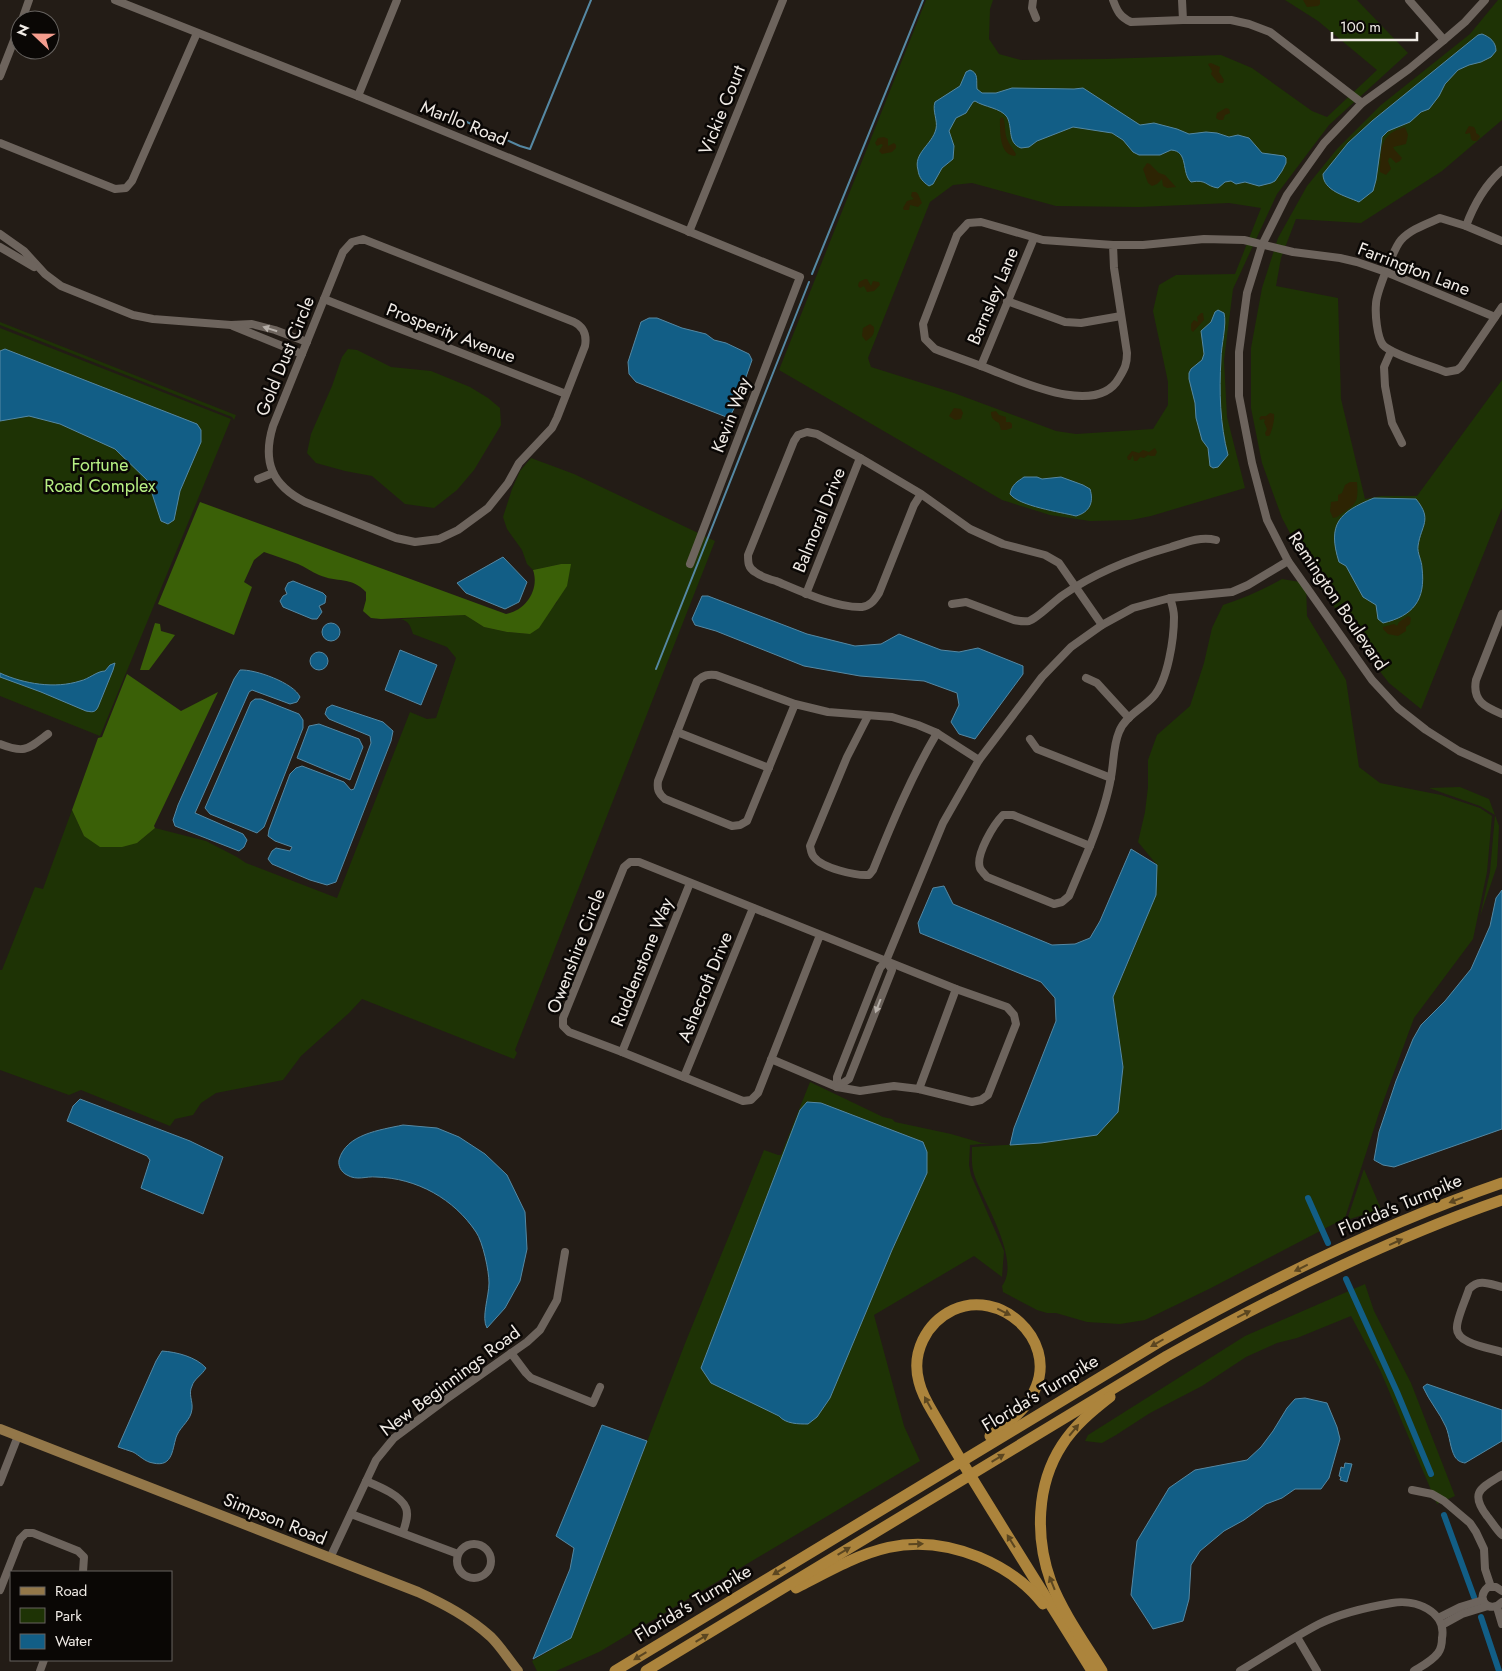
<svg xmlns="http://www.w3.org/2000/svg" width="1502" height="1671" font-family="Jost,sans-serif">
<rect width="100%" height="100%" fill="#231c16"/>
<g fill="#1e3305" fill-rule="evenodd">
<path d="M926 0H993L990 9 989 39 999 54 1021 60 1105 59 1221 55 1252 68 1312 111 1327 117 1377 70 1318 21 1285 0H1357L1408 53 1329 125 1277 194 1233 289 1224 360 1227 417 1245 488 1151 516 1131 520 1090 521 1050 515 1002 500 779 370ZM972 183 1056 206 1139 207 1229 203 1261 208 1235 274 1176 275 1159 285 1153 311 1168 382V405L1153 429 1076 434 1056 431 954 393 871 367 868 358 930 202 953 185Z"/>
<path d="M1498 0H1502V120L1442 171 1361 223 1296 219 1281 258 1276 286 1338 298 1341 399 1365 499 1381 496H1417L1502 380V508L1421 709 1389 683 1360 646 1308 567 1282 518 1262 463 1251 408V348L1262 288 1278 238 1307 186 1337 149 1381 105 1470 34Z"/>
<path d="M0 322 233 414 236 415 230 430 234 420 232 417 0 325Z"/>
<path d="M0 328 231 419 100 736 0 696Z"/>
<path d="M348 349 357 350 391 367 431 371 470 387 488 398 500 408 501 425 474 470 457 490 434 508 405 504 372 476 345 471 316 463 307 453 311 434 332 386 342 357Z"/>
<path d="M531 458 574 474 715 541 515 1050 517 1053 514 1059 362 999 349 1013 301 1056 283 1080 216 1093 201 1103 193 1115 175 1119 170 1126 81 1090 69 1095 0 1070V970H2L35 887 43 889 72 810 84 836 137 843 155 828 206 841 237 857 246 863 337 898 410 712 427 719 436 718 456 658 447 647 413 634C410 625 409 621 400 619L465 615 484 627 507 632 530 634 557 602 561 564 533 570 527 564 522 550 507 529 503 517 512 489 520 471Z"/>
<path d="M1282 579 1306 583 1307 616 1346 680 1359 767 1380 783 1441 795 1480 808 1492 816 1487 872 1473 939 1414 1018 1379 1113 1345 1218 1211 1288 1145 1320 1120 1324 1087 1322 1056 1313H1047L1037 1310 1003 1292 1002 1286C1022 1260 982 1200 974 1174 971 1165 972 1155 972 1147L1041 1143 1123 1067 1113 997 1138 939 1157 865 1138 842 1145 812 1148 787V760L1157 735 1190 706 1204 663 1212 628 1223 605C1244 598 1263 590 1282 579Z"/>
<path d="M1460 787 1489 799 1499 826 1497 866 1480 916 1490 872 1495 815 1480 806 1429 788Z"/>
<path d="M810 1082 883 1117 892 1119 895 1122 951 1134 982 1143H991L970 1145 969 1165 971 1175 1004 1251 1002 1277 974 1256 874 1315 904 1426 920 1461 599 1652 556 1671H537L532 1661 571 1638 686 1341 764 1150 778 1155H781ZM821 1103 923 1142 927 1173 892 1250 782 1419 779 1416 701 1368 800 1110Z"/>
<path d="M1364 1169 1381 1209 1347 1220Z"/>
<path d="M1365 1284 1374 1311 1411 1383 1455 1496 1437 1504 1380 1370 1351 1316 1297 1338 1277 1343 1246 1357 1202 1386 1150 1413 1116 1435 1102 1443 1085 1441 1088 1435 1245 1336Z"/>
</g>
<g fill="#3a6007">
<path d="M200 502 506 614C525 611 540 590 533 570L561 564H571L567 586 539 628 530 634 507 632 484 627 465 615 381 619 371 618 363 611 366 600V592C351 576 337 583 319 575 312 572 305 567 298 564 287 560 276 556 264 552L254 560 244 582 252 587 234 635 158 604Z"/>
<path d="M155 623 160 624 161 631 175 635 149 670H140Z"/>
<path d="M127 674 181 711 218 692 154 826 155 828 137 843 122 847H100L84 836 72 810 98 738 102 737Z"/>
</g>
<g fill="#2d2403">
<path d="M1303 0H1320V4L1318 6 1307 7Z"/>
<path d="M1211 63 1220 67 1219 72 1224 80 1223 83H1218L1211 74 1212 71 1208 64Z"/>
<path d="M1226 108 1229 109 1230 113 1225 115 1223 120H1219L1216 118 1217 113Z"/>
<path d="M1003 117C1006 123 1004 131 1007 139 1009 144 1013 149 1016 154L1015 156C999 155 1000 131 1000 118Z"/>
<path d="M1469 126 1474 127 1476 131V133L1479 135 1480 137 1477 141H1473L1471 139 1470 133 1466 134 1465 133Z"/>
<path d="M1405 127 1408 135 1406 144 1393 147 1394 149 1402 158 1400 161 1396 163 1391 158H1389L1388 161 1391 169 1386 175 1380 172C1381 149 1379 134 1405 127Z"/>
<path d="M884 137 888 139V146L894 143 896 145V148L892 152 882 154 879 151 883 145 881 144 877 146 875 143 878 138Z"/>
<path d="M1147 163 1150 164 1159 173 1165 175 1176 187 1167 188 1163 186 1162 179 1157 184 1152 186 1148 183 1143 169Z"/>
<path d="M912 192H916L918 194 922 203 918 207 910 205 909 210H904L903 208 907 201 914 199 911 196Z"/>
<path d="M865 279H867L871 286 873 281 879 282 880 285 874 291 867 292 864 286 860 288 858 286 859 282Z"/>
<path d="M1201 313H1203L1204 320 1193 332 1191 330V324L1194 320 1198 322 1197 317Z"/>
<path d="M870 324 874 327C875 334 872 337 866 341L862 336 863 328Z"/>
<path d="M954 408 961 409 963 413 961 419 955 420 949 416Z"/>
<path d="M996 411 999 415 1006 417V422H1010L1012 424V428L1006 430H1001L999 423C994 420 991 419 991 412Z"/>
<path d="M1270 413 1274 414C1275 418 1272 432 1269 436H1266L1265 433 1267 429 1264 422 1265 420 1263 419 1261 420 1259 419 1261 416H1266Z"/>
<path d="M1155 448 1157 452 1155 456H1151L1148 455 1144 458 1140 457 1137 461H1134L1133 455 1130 460H1128L1127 457 1132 451 1139 453 1143 450 1149 452Z"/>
<path d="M1350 482H1357C1359 505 1355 504 1337 517L1333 518 1330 511 1331 502 1338 501V495L1342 493 1345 485Z"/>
<path d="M1408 616 1411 618 1410 624 1406 627V631L1398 636 1388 634 1383 629V627L1394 624 1397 626 1399 622Z"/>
</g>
<g fill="#125e86" stroke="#5588a3">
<path d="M1482 34C1490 37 1496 42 1496 51L1491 57 1481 62 1469 65 1458 70 1445 84 1439 96 1429 109 1421 112 1410 122 1388 131 1382 137 1376 180 1373 191 1359 202C1346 196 1323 191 1323 174L1348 143 1372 121 1478 35Z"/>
<path d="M970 70C979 73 976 81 977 89L982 93H996L1012 88 1074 89 1083 88 1140 125 1154 123 1177 129 1189 134 1206 132 1217 133 1229 137 1238 135 1249 138 1262 153 1284 156 1286 158V163L1282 171 1275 181 1271 183 1259 186 1245 182 1236 184 1231 181 1225 182 1218 188C1205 186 1207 179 1191 182 1181 173 1189 151 1171 150L1160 155H1139L1133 152 1123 140 1112 133 1073 127 1037 141 1029 147 1021 148C1007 143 1013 128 1007 117 1001 108 984 107 975 101L973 102 966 113 956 118 949 131 954 146 953 159 942 168 933 184 929 186C923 182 919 178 918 170 913 153 932 145 936 129 938 120 932 111 935 102L960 86 966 72Z"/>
<path d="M1218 310 1224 313C1227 324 1221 346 1221 359 1219 392 1220 424 1228 455L1218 467 1213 468 1210 466 1208 448 1202 440 1196 418 1195 403 1189 379V373L1191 369 1202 360 1204 354 1201 331 1211 322 1215 312Z"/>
<path d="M649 318H657L682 328 706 334 714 340 726 343 749 354 752 360 736 405 729 418 636 382 629 374 628 362 641 322Z"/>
<path d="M5 349 197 424 201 430V442L180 491 174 520 168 524 161 521 148 481 115 449 60 424 29 416 0 421V351Z"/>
<path d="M1024 477H1037L1042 479 1061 477 1083 485 1090 489C1094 502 1090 512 1076 516 1060 512 1019 506 1010 494 1012 484 1017 482 1024 477Z"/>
<path d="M1374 498 1416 499C1433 520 1421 525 1418 546 1417 553 1422 561 1422 568 1426 600 1413 616 1383 623L1378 619 1376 605 1363 597 1346 566 1339 562C1327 524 1339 512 1374 498Z"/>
<path d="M503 557 527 582 519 602 505 609 466 593 457 583Z"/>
<path d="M293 581 323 593 326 596 325 603 319 606 322 612 317 619H312L283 607 280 601 283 596 287 594 285 589 288 583Z"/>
<path d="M702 596H708L807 634 855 646 881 644 899 634 941 650 959 652 978 648 1023 666V674L975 739 959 734 951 722 959 705 957 693 924 681 860 676 804 666 716 631 695 625 692 619Z"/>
<circle cx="331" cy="632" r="9"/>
<path d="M400 650 437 665 421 705 385 690Z"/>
<circle cx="319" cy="661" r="9"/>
<path d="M115 663 113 670 98 707C95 713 92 712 86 711L41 692 0 677V673C24 684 55 689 80 681 89 679 97 671 105 671L110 665Z"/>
<path d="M240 670C255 669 294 683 300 697L297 702 290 704 252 690 249 692 195 813 243 834 247 840 244 847 239 851 175 826 173 820 178 805 234 679Z"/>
<path d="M255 699H261L299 714 303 720V728L264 827 257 833 210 814 205 808 251 702Z"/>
<path d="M332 705 383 722 393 731 391 741 336 882 327 885 310 880 272 864 268 859 272 851 276 848 290 851 292 847 275 841 268 836 269 830 290 774 296 768 302 766 344 782 351 790 354 789 371 743 370 736 329 719 325 714 327 708Z"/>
<path d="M319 724 359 739 363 747 350 780 297 758 309 726Z"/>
<path d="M1131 849 1157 865 1156 895 1113 997 1123 1067 1118 1112 1097 1135 1041 1143 1010 1145 1014 1128 1056 1021 1055 998 1041 982 920 933 918 923 933 888 944 886 953 904 1052 945 1075 944 1090 938 1100 921Z"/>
<path d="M1502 890V1129L1394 1167 1383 1165 1374 1160 1379 1132 1396 1081 1413 1039 1421 1025 1445 1001 1471 969 1490 926 1496 898Z"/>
<path d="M80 1099 190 1141 223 1157 203 1214 141 1188 150 1160 147 1156 67 1121 73 1106Z"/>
<path d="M807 1102 821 1103 923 1142 927 1152V1173L892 1250 830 1398 817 1417 808 1424C798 1424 786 1424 779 1416L711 1383 701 1368 800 1110Z"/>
<path d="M403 1125 437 1128 459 1137 485 1154 507 1175 525 1212 527 1249 520 1281 505 1308 487 1328C481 1318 489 1296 489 1283 489 1271 483 1242 476 1232 454 1199 417 1178 376 1177 366 1176 357 1181 347 1175 341 1172 338 1166 339 1160 346 1134 380 1130 403 1125Z"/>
<path d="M162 1351C177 1352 196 1357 206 1368 202 1375 194 1379 192 1386 188 1394 193 1401 192 1409 191 1420 181 1426 177 1435 172 1447 174 1468 153 1463 145 1462 139 1455 133 1452 128 1450 123 1449 118 1447L156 1361Z"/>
<path d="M1427 1384 1502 1410V1441L1465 1463C1460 1462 1458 1461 1455 1457 1450 1448 1450 1437 1446 1427 1440 1413 1429 1401 1423 1387Z"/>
<path d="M1305 1398 1327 1403 1337 1427 1340 1439 1329 1478 1321 1489H1295L1282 1498 1266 1504 1244 1520 1224 1531 1200 1551 1191 1565 1189 1599 1183 1621 1153 1629 1131 1595 1137 1541 1169 1488 1195 1470 1247 1460 1261 1447 1273 1431 1287 1408 1295 1399Z"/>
<path d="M602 1425 647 1441 571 1638 533 1659 570 1569 574 1548 556 1536Z"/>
<path d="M1345 1463 1352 1464 1347 1482 1340 1480 1341 1477 1339 1476 1341 1467 1344 1468Z"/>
</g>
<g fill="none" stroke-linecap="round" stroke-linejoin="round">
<g stroke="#5588a3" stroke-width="2">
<path d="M449 114 520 146 530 149 591 0"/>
<path d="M812 274 923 0"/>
<path d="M656 669 809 282"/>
</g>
<g stroke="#125e86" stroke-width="6">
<path d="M1308 1198 1328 1243"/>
<path d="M1346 1279 1397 1392 1431 1474"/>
<path d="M1444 1515 1474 1597"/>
<path d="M1481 1617 1499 1671"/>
</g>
<g stroke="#6d645d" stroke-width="8">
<path d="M115 0 358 96 800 277 690 564"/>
<path d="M1033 0 1032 8 1036 18"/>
<path d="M1113 0C1117 11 1120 17 1131 22L1183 20H1231L1249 24 1270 32 1362 103"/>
<path d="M1182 0 1183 20"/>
<path d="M1409 0 1444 40"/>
<path d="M1485 0 1465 22 1444 40 1409 69 1362 103 1324 143 1287 195 1262 245 1247 293 1239 352V396L1252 463 1267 520 1288 561 1372 680 1398 708 1426 730 1459 751 1502 770"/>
<path d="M22 20 29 0"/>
<path d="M0 76 20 25"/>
<path d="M358 96 397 0"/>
<path d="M0 143 115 189 126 188 132 181 197 33"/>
<path d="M1466 226C1474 204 1484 186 1502 170"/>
<path d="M689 232 783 0"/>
<path d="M0 234 24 251 45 274 61 286 133 315 153 319 231 325 252 324 275 330 307 342"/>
<path d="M363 239 574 322C584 327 587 335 585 346L557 418 552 428 519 463 508 483 488 508 458 530 439 539 415 542 396 538 305 502C272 485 262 462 273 426L343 252 352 242Z"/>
<path d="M1502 241 1466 226 1440 218C1427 224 1411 229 1401 240 1394 248 1376 294 1376 304 1375 314 1377 337 1383 345 1392 355 1432 366 1446 372L1457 370 1461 367 1502 307"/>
<path d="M1113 245 1114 268 1127 353C1127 364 1125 368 1119 378 1097 418 1020 381 989 369 971 362 953 356 935 349L925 339 923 324 957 235 968 223 981 222 1043 240 1113 245H1143L1204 239 1244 240 1293 252 1340 258 1357 262 1386 272 1495 317"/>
<path d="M0 247 34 267"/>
<path d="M324 299 566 394"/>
<path d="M1007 301 1065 322 1081 323 1121 316"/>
<path d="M233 326 302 354"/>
<path d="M1391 351 1384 367 1385 386 1392 423 1402 443"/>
<path d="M981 366 1034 238"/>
<path d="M258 479 273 473"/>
<path d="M921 494 914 505 879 593C875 599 871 606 862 607 836 608 800 591 776 581 769 579 760 576 755 572 748 568 748 562 748 555L794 441 798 435 807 432 817 434 860 458 921 494 970 529 1003 544 1045 555 1059 563 1102 625"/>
<path d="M806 594 860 458"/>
<path d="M952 604 966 602 1014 620C1019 621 1024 622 1029 621 1038 618 1054 601 1063 595 1096 572 1132 558 1171 547 1186 542 1201 536 1216 540"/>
<path d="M1502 614 1476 680C1472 701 1485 707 1502 714"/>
<path d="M1086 678 1097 683 1129 718"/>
<path d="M795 704 747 821 740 825 732 826 665 799C658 793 657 789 658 781L697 681C704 675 708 674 716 675L795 704 828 712 892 717 918 725 937 733 979 760"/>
<path d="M868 716 847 757 810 846C811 850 811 854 814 857 822 868 856 876 869 875L873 870C892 823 911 777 937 733"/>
<path d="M677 732 769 768"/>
<path d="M1030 739 1037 749 1111 778"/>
<path d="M0 744C25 754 28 749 48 734"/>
<path d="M1003 815H1013L1090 846 1069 896 1062 902 1054 904 987 877C985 874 981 871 980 868 975 855 994 824 1003 815Z"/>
<path d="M1090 846C1099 823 1107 801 1111 777 1114 762 1113 746 1119 732 1125 716 1142 709 1153 697 1168 681 1174 638 1174 617 1174 611 1172 604 1170 598"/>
<path d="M622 1052 690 883"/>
<path d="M771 1059 837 1087 860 1091 894 1086 919 1089 972 1102 981 1100 988 1095 1016 1024 1014 1015 1007 1007 956 989 639 862H630L624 867 563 1018V1026L569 1032 622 1052 743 1101 751 1100 758 1093 820 935"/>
<path d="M684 1077 753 908"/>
<path d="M837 1087V1077L880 968 886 961 943 823 979 760 1042 677 1071 647 1102 625 1133 608 1170 598 1232 592 1248 585 1288 561"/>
<path d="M837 1087 849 1079 892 970 886 961"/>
<path d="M919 1089 956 989"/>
<path d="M1502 1287C1490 1284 1479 1278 1469 1289 1466 1299 1457 1318 1457 1327 1455 1344 1490 1348 1502 1352"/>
<path d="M511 1353 526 1373 531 1378 593 1403 600 1387"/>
<path d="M1502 1475C1481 1488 1469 1492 1487 1516 1492 1522 1496 1529 1502 1535"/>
<path d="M366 1481C378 1486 401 1495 406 1508 409 1516 405 1525 403 1532"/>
<path d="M0 1482 18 1436"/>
<path d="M1412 1490 1432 1494 1444 1501 1470 1523 1476 1532 1484 1549 1485 1569 1491 1587"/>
<path d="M351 1514 458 1554"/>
<circle cx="474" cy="1561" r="17"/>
<path d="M330 1558 376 1460 394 1438 445 1400 527 1342 540 1330 557 1300 565 1252"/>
<path d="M0 1590 20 1539 26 1533H33L78 1551 84 1557 83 1572"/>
<path d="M1502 1591 1496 1587H1488C1474 1599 1490 1615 1502 1602"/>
<path d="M1497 1607 1502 1624"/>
<path d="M1438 1618 1460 1607 1483 1600"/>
<path d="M1442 1625 1462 1614 1488 1606"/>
<path d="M1297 1637 1317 1671"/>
<path d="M40 1671 44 1660"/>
<path d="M1240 1671C1267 1655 1292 1638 1319 1624 1341 1613 1368 1607 1392 1603 1415 1599 1447 1611 1442 1638 1442 1643 1441 1649 1438 1653 1432 1661 1422 1666 1414 1671"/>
</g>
<path stroke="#937749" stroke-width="10" d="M0 1429 418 1592C444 1604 469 1617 491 1637 501 1647 509 1660 518 1671"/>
<g stroke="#ac843c" stroke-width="11">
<path d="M990 1436C1008 1423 1028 1409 1036 1387 1056 1339 1000 1288 953 1310 926 1323 911 1353 919 1382 922 1395 929 1406 935 1416 945 1433 954 1449 964 1465 1006 1534 1049 1602 1092 1671"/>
<path d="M796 1588C861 1554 905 1527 979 1557 1005 1568 1026 1582 1043 1604"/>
<path d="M615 1671 1159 1342C1269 1280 1383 1224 1502 1183"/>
<path d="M646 1671 1167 1356C1274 1296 1386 1240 1502 1200"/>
<path d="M1102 1671C1084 1642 1063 1613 1051 1582 1035 1538 1036 1485 1062 1445 1074 1426 1092 1411 1110 1397"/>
</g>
</g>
<defs><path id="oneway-solid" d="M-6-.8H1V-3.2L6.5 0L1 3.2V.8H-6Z" transform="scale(1.25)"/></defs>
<g fill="#b5aea8">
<use href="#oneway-solid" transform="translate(270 329) rotate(-163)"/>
<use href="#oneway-solid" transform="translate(878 1006) rotate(111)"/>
</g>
<g fill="#5b4620">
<use href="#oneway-solid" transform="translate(1456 1200) rotate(159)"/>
<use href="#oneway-solid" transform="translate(1396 1242) rotate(-24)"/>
<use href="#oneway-solid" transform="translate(1301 1268) rotate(154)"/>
<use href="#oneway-solid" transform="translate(1004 1312) rotate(26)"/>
<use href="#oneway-solid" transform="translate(1244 1314) rotate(-26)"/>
<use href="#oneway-solid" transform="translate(1157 1343) rotate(150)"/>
<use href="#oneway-solid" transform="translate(928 1403) rotate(-119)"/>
<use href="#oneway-solid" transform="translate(1074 1430) rotate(-50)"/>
<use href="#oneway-solid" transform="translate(998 1458) rotate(-31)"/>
<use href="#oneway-solid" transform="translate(1011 1541) rotate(-122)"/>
<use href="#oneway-solid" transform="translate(916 1544) rotate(-1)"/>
<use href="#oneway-solid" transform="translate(844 1551) rotate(-31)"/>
<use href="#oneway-solid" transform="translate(779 1571) rotate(149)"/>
<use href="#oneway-solid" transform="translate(1052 1583) rotate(-112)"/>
<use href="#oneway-solid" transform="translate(702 1638) rotate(-31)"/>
<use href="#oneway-solid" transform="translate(640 1656) rotate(149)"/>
</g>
<g text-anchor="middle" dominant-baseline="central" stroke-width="5" stroke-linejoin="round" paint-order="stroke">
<g font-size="18" fill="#f0ebe6" stroke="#0a0705">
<text transform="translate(722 110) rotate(-68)">Vickie Court</text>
<text transform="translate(464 123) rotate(22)">Marllo Road</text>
<text transform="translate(1414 269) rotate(21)">Farrington Lane</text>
<text transform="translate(993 296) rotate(-67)">Barnsley Lane</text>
<text transform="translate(451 333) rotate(21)">Prosperity Avenue</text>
<text transform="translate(285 356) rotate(-68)">Gold Dust Circle</text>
<text transform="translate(731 415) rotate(-69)">Kevin Way</text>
<text transform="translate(819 520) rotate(-68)">Balmoral Drive</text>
<text transform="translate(1338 601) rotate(56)">Remington Boulevard</text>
<text transform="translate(576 951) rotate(-69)">Owenshire Circle</text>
<text transform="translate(642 962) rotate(-68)">Ruddenstone Way</text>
<text transform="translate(705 987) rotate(-68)">Ashecroft Drive</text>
<text transform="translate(1400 1205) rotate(-23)">Florida's Turnpike</text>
<text transform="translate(450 1381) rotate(-37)">New Beginnings Road</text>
<text transform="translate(1040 1393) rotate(-31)">Florida's Turnpike</text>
<text transform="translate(275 1519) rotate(22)">Simpson Road</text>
<text transform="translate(693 1603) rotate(-31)">Florida's Turnpike</text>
</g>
<g font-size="18" fill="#b7ef84" stroke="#0a0705">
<text x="100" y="465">Fortune<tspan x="100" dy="21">Road Complex</tspan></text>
</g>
</g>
<rect x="10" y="1571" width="162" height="90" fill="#0a0705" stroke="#66625f"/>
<rect x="20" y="1587" width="25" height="8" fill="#937749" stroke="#66625f"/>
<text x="55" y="1596" font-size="15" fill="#f0ebe6">Road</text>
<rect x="20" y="1608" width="25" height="15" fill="#1e3305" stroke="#66625f"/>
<text x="55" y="1621" font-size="15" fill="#f0ebe6">Park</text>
<rect x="20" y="1634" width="25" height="15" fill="#125e86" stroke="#66625f"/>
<text x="55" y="1646" font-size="15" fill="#f0ebe6">Water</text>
<g transform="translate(35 35) rotate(292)"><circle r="24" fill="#0a0705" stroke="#66625f"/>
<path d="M0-4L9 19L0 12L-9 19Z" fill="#f59d8e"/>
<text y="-8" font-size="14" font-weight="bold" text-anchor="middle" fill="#f0ebe6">N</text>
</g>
<path d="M1332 32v8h85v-8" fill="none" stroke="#f0ebe6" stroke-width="2.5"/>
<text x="1340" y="32" font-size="15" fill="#f0ebe6" stroke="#0a0705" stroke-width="4" paint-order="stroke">100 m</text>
</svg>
